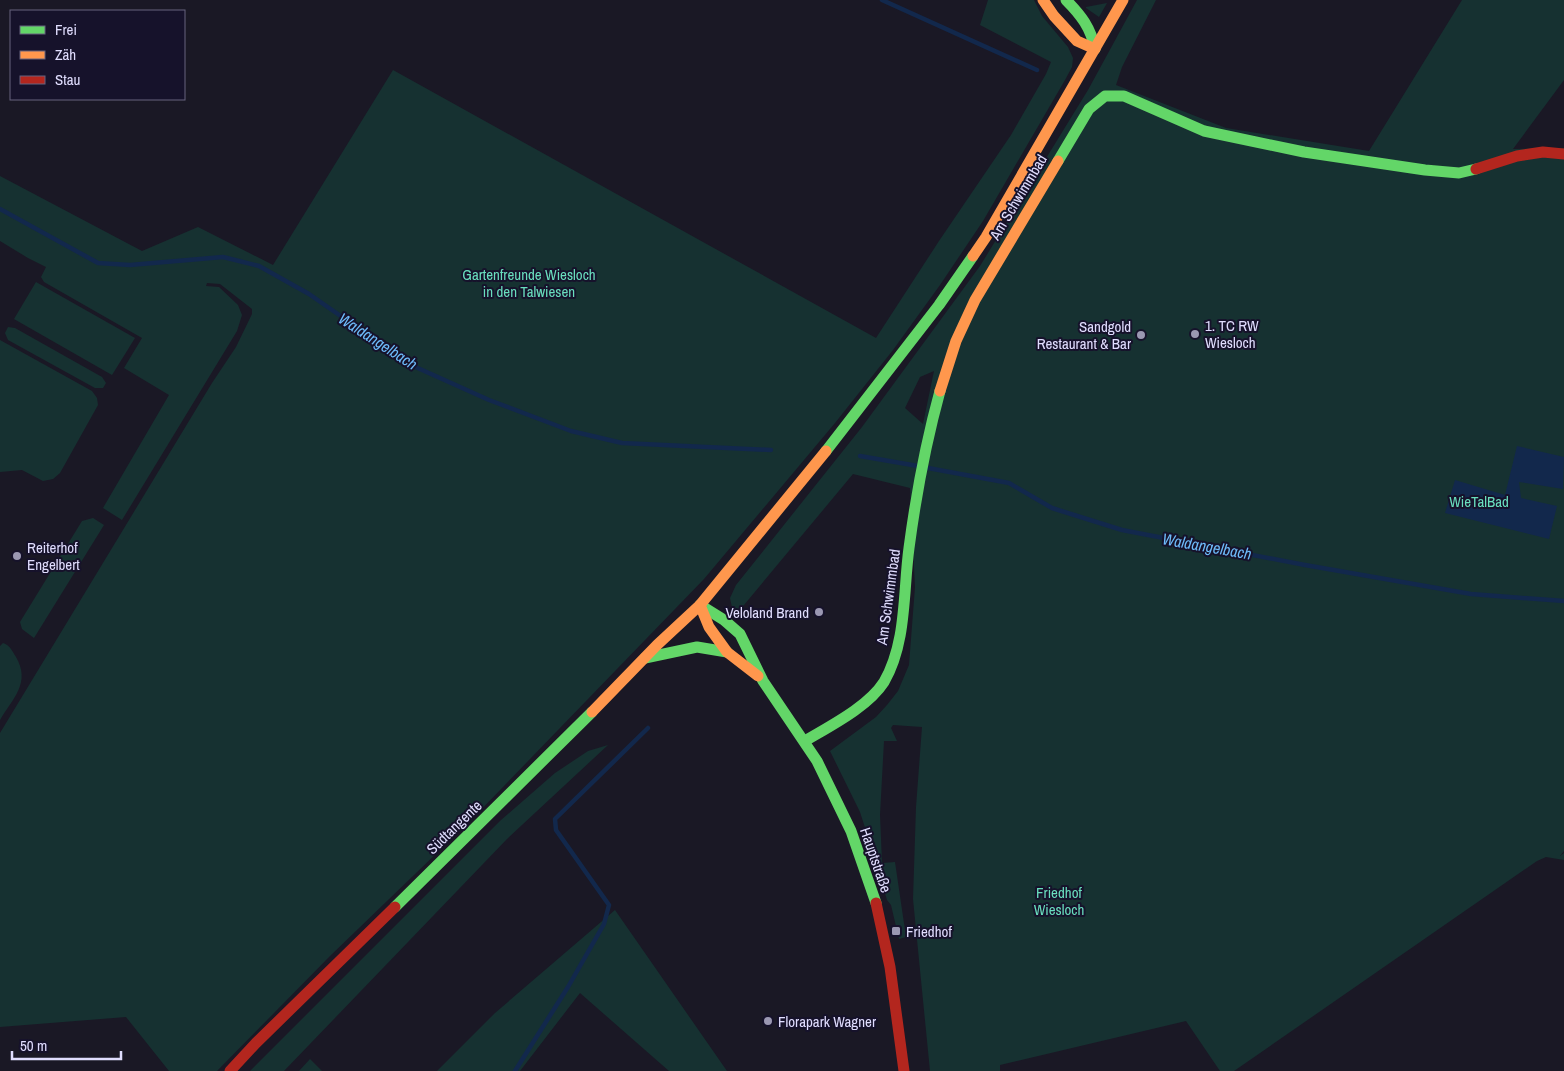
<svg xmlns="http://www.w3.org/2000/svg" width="1564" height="1071" font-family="'Archivo Narrow',sans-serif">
<rect width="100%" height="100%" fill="#1a1825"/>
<g fill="#163131" fill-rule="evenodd">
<path d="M988 0H1034L1042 16 1068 47 1073 58 1072 67 1065 80 983 221 940 285 893 350 835 423 704 579 471 820 330 956 217 1071H169L126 1017 0 1027V733L212 383 236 347 252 314V309L220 284 207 283 206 286 219 287 238 305 242 315 237 331 122 520 103 508 169 395 124 368 142 338 44 282 41 277 46 267 28 258 0 241V176L142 251 198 227 273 265 393 70 876 338 939 241 1011 135 1046 74 1051 62 980 25Z"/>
<path d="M1137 0H1156L1122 67 1116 85 1226 128 1369 151 1462 0H1564V80L1513 149 1564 148V851L1560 856 1564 853V860L1546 857 1537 861 1234 1071H1220L1186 1021 1000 1065V1071H930L913 899 916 807 922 727 893 725 891 728 897 741H884L880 815 882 862 883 863 895 862 906 937 899 939 891 905 887 900 877 865 860 812 830 751 876 717 887 705 898 691 909 665 915 587 910 488 853 474 734 617 730 598 736 585 862 427 980 266 1088 90ZM934 371 923 424 905 408 920 377Z"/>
<path d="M1107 3 1099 17 1086 8V7Z"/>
<path d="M36 282 135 338 112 375 14 319Z"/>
<path d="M8 327 15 328 102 377 106 383 103 388H95L8 340 5 333Z"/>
<path d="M0 340 92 391 97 398 98 405 60 473 53 479 43 481 22 470 0 472Z"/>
<path d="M93 518 104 525 34 638 22 629 20 622 82 521Z"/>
<path d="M3 643C10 645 12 651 16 657 31 683 13 698 0 720V646Z"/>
<path d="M608 745 507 839 284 1071H250L501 820 555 773 588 751Z"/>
<path d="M615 910 727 1071H669L580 993 520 1071H437L495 1013Z"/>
<path d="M310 1059 322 1071H299Z"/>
</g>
<path fill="#12284c" d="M1517 446 1564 457 1563 489 1519 482 1521 498 1557 506 1549 539 1445 513 1455 480 1505 495Z"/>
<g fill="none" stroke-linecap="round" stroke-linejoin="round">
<g stroke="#12284c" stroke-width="4.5">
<path d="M882 0 1037 70"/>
<path d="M0 209 98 263 130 265 223 257 259 266 309 294 411 365 489 400 571 431 622 443 771 450"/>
<path d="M860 456 918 466"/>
<path d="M928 468 1009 483 1052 508 1122 530 1305 565 1471 594 1564 601"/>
<path d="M515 1071 568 987 604 924 609 905 556 830 555 819 648 728"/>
</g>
<g stroke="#63d668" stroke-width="11">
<path d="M1066 0C1081 15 1091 28 1095 49"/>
<path d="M1058 161 1089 109 1105 96H1124L1204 131 1304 152 1425 170 1459 173 1476 169"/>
<path d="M826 451 939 305 973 256"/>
<path d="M700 605 724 620 740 634 763 681 817 761 851 831 876 903"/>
<path d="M645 658 697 647 727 652"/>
<path d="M805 741C830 726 868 707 884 682 907 642 903 592 909 548 916 495 926 442 940 391"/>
<path d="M395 907 592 712"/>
</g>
<g stroke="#ff974d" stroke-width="11">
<path d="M1043 0 1054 16 1077 41 1095 49"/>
<path d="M973 256 986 237 1123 0"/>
<path d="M940 391 956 341 975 300 1058 161"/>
<path d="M700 605 709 627 727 652 758 676"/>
<path d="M592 712 657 645 700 605 826 451"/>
</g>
<g stroke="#b3261e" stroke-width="11">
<path d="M1476 169 1517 156 1543 152 1564 154"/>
<path d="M876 903 890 967 904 1071"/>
<path d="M230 1071 256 1043 395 907"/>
</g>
</g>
<g fill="#9b98b2" stroke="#16122b" stroke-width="2">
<circle cx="1195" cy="334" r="5"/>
<circle cx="1141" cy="335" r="5"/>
<circle cx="17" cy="556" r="5"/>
<circle cx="819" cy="612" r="5"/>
<rect x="891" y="926" width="10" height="10" rx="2.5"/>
<circle cx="768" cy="1021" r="5"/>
</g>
<g text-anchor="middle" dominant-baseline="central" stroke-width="4" stroke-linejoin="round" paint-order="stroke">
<g font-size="15" fill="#e0ddfe" stroke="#16122b">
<text transform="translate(1018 197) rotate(-59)">Am Schwimmbad</text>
<text transform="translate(888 597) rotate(-82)">Am Schwimmbad</text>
<text transform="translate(454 827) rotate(-44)">Südtangente</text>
<text transform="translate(876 860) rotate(71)">Hauptstraße</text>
</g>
<g font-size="15" fill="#69debe" stroke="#16122b">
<text x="529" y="274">Gartenfreunde Wiesloch<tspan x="529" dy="17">in den Talwiesen</tspan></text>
<text x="1479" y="501">WieTalBad</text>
<text x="1059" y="892">Friedhof<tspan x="1059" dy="17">Wiesloch</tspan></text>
</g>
<g font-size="15" fill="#e0ddfe" stroke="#16122b" text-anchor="start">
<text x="1205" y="325">1. TC RW<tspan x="1205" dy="17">Wiesloch</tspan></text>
<text x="1131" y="326" text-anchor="end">Sandgold<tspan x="1131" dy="17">Restaurant &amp; Bar</tspan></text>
<text x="27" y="547">Reiterhof<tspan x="27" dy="17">Engelbert</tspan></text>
<text x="809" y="612" text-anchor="end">Veloland Brand</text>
<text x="906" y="931">Friedhof</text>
<text x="778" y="1021">Florapark Wagner</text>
</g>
<g font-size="16" font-style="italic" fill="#6ebcfb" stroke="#16122b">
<text transform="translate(378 341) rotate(33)">Waldangelbach</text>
<text transform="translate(1207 546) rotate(10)">Waldangelbach</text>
</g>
</g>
<rect x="10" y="10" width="175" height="90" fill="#16122b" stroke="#67637f"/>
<rect x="20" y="26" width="25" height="8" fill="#63d668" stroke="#67637f"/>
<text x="55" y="35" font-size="15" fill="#e0ddfe">Frei</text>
<rect x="20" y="51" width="25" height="8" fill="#ff974d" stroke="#67637f"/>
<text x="55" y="60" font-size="15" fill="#e0ddfe">Zäh</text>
<rect x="20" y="76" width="25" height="8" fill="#b3261e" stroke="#67637f"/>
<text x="55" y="85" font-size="15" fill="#e0ddfe">Stau</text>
<path d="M12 1051v8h109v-8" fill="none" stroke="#e0ddfe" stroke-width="2.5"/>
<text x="20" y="1051" font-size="15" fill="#e0ddfe" stroke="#16122b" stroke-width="4" paint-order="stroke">50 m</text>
</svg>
